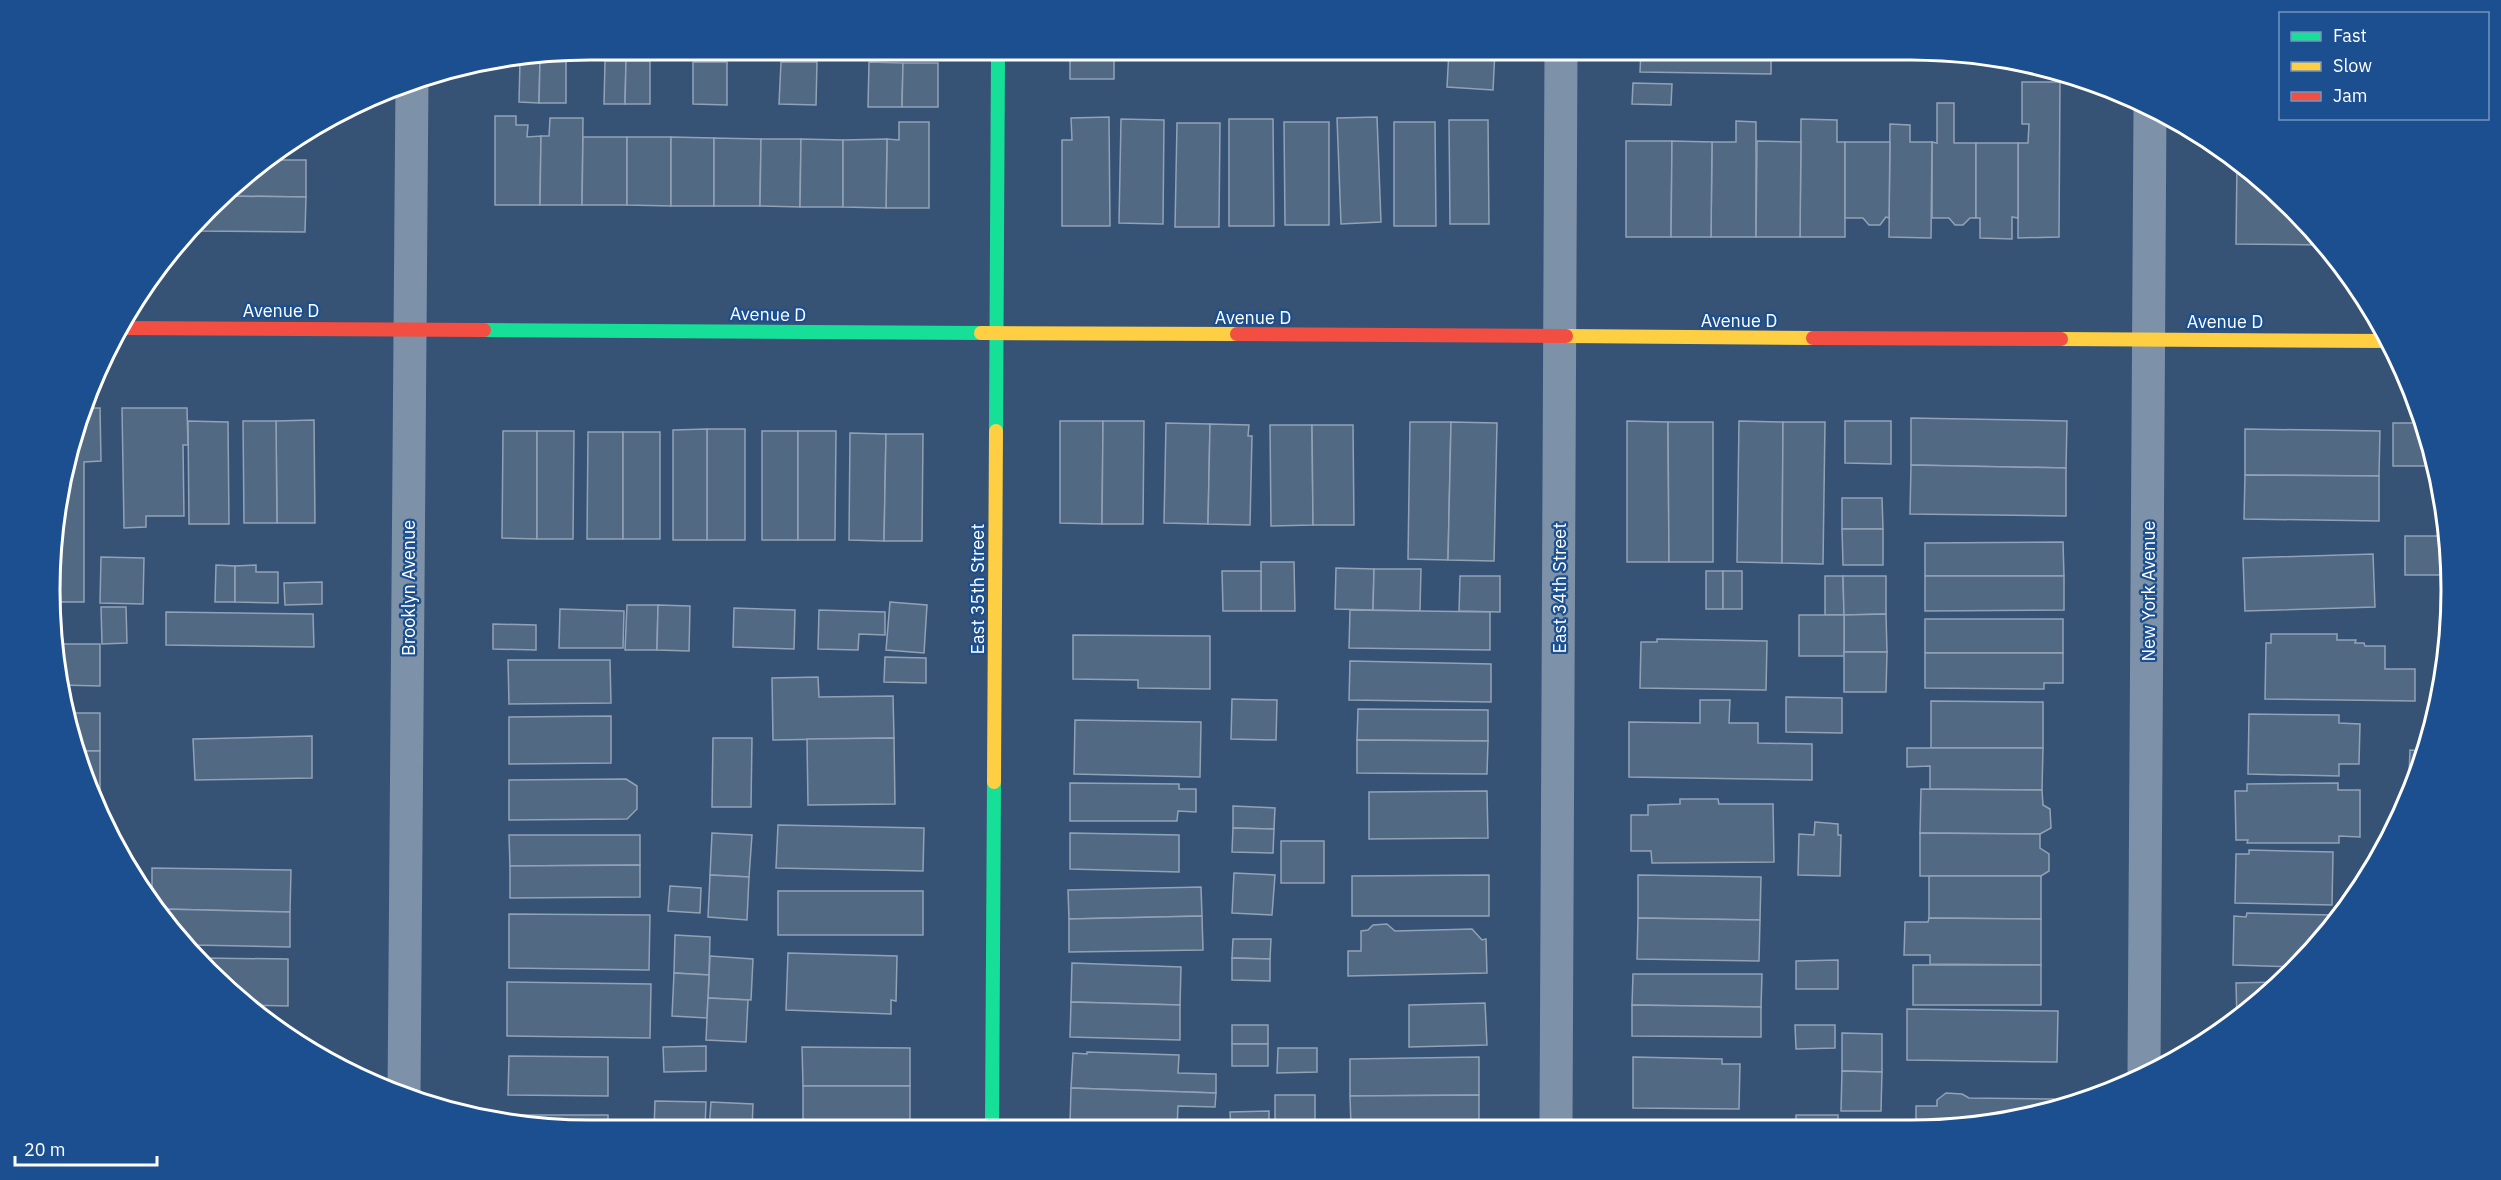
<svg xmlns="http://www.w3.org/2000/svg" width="2501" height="1180" font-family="'IBM Plex Sans',sans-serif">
<rect width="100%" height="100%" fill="#365274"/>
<g fill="#526984" stroke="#92a2b6" stroke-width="1.5">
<rect x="1070" y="50" width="44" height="29"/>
<path d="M1449 50H1495L1493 90 1447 87Z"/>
<path d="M1641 50H1771V74L1640 72Z"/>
<path d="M527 60H540L539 103 519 102 520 61Z"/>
<path d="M540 60H566V103H539Z"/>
<path d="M605 61H626L625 104H604Z"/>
<path d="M626 61H650V104H625Z"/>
<path d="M693 62H727V105L693 104Z"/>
<path d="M781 62H817L816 105 779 104Z"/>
<path d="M869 62 903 63 902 107H868Z"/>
<path d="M903 63H938V107H902Z"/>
<path d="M2022 82H2060L2059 237 2018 238V143H2028L2029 124H2022Z"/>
<path d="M1633 83 1672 84 1671 105 1632 104Z"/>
<path d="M1937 103H1954V143H1976V218H1970L1963 225H1955L1949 218H1932V142L1937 143Z"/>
<path d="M495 116H516V125H528L527 137 541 136 540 205H495Z"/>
<path d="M1109 117 1110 226H1062V140H1072L1071 118Z"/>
<path d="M1377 117 1381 222 1341 224 1337 118Z"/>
<path d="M550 118H583L582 205H540L541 136H549Z"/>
<path d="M1121 119 1164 120 1163 224 1119 223Z"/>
<path d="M1229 119H1273L1274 226H1229Z"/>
<path d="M1801 119 1837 120V142H1845V237H1800Z"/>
<path d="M1449 120H1488L1489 224H1450Z"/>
<path d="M1736 121 1756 122V237H1711L1712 142H1736Z"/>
<path d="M899 122H929V208H886L887 139 899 140Z"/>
<path d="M1284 122H1329V225H1285Z"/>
<path d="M1394 122H1435L1436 226H1394Z"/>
<path d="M1177 123H1220L1219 227H1175Z"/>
<path d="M1890 124 1910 125V142H1932L1931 238 1889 237Z"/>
<path d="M306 132V143H290Z"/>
<path d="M583 137H627V205H582Z"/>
<path d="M627 137H671V206L627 205Z"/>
<path d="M671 137 714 138V206H671Z"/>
<path d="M714 138 761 139 760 206H714Z"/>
<path d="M761 139H801L800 207 760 206Z"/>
<path d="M801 139 843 140V207H800Z"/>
<path d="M887 139 886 208 843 207V140Z"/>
<path d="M1626 141H1672L1671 237H1626Z"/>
<path d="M1672 141 1712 142 1711 237H1671Z"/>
<path d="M1757 141 1801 142 1800 237H1756Z"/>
<path d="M1845 142H1890L1889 218 1886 217 1880 225H1869L1863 218H1845Z"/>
<path d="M1976 143H2018V218L2012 217V239L1980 238V218H1976Z"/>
<path d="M267 160H306V197L223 196 234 183Z"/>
<path d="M2237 161 2293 208 2324 245 2236 244Z"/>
<path d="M223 196 306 197 305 232 198 231V227Z"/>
<path d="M89 408H100L101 461 84 462V602H56L60 485Z"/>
<path d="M122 408H187L188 445H183L184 516H146V527L124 528Z"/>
<path d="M1911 418 2067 421 2066 468 1911 465Z"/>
<path d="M314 420 315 523H277L276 421Z"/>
<path d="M188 421 228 422 229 524H189Z"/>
<path d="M243 421H276L277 523H244Z"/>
<path d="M1060 421H1103L1102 524 1060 523Z"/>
<path d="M1103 421H1144L1143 524H1102Z"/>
<path d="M1627 421 1668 422 1669 562H1627Z"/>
<path d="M1739 421 1783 422 1782 563 1737 562Z"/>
<path d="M1845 421H1891V464L1845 463Z"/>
<path d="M1410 422H1451L1448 560 1408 559Z"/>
<path d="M1451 422 1497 423 1494 561 1448 560Z"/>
<path d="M1668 422H1713V562H1669Z"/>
<path d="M1783 422H1825L1823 564 1782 563Z"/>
<path d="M1166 423 1210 424 1208 524 1164 523Z"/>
<path d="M2393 423H2422L2436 466H2393Z"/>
<path d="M1210 424 1249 425 1248 436H1252L1250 525 1208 524Z"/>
<path d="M1270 425H1312L1313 525 1271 526Z"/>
<path d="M1312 425H1353L1354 525H1313Z"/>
<rect x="707" y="429" width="38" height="111"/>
<path d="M707 429V540H673V430Z"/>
<path d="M2245 429 2380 431 2379 476 2245 475Z"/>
<path d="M503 431H537V539L502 538Z"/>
<path d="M537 431H574L573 539H537Z"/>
<rect x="762" y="431" width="36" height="109"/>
<path d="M798 431H836L835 540H798Z"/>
<path d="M588 432H623V539H587Z"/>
<rect x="623" y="432" width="37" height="107"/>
<path d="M850 433 886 434 884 541 849 540Z"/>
<path d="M886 434H923L922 541H884Z"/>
<path d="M1911 465 2066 468V516L1910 514Z"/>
<path d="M2245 475 2379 476V521L2244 519Z"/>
<path d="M1842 498H1882L1883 529H1842Z"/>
<path d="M1842 529H1883V565H1843Z"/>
<path d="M2405 536H2446L2450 575H2405Z"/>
<path d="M2063 542 2064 576H1925V543Z"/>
<path d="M2373 554 2375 607 2245 611 2243 558Z"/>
<path d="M101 557 144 558 143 604 100 603Z"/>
<path d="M1261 562H1294L1295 611H1261Z"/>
<path d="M216 565 235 566V602H215Z"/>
<path d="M256 565V572H278V603L235 602V566Z"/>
<path d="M1336 568 1374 569 1373 610 1335 609Z"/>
<path d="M1374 569H1421L1420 611 1373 610Z"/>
<path d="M1222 571H1261V611H1223Z"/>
<rect x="1706" y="571" width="17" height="38"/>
<rect x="1723" y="571" width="19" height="38"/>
<path d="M1460 576H1500V612L1459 611Z"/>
<path d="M1825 576H1843L1844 615H1825Z"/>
<path d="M1843 576H1886V614L1844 615Z"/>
<path d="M1925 576H2064V610L1925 611Z"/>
<path d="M322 582V604L285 605 284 583Z"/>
<path d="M890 602 927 605 924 653 886 650Z"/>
<path d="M627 605H658L657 650H625Z"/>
<path d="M658 605 690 606 689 651 657 650Z"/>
<path d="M101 607H126L127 643 102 644Z"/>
<path d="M734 608 795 610 794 649 733 647Z"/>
<path d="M560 609 624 611 623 648H559Z"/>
<path d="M819 610 885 612V635L859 634 858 650 818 649Z"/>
<path d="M1350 610 1490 612V650L1349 648Z"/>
<path d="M166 612 313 614 314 647 166 645Z"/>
<path d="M1886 614 1887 652H1844V615Z"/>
<rect x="1799" y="615" width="45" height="41"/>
<rect x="1925" y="619" width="138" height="34"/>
<path d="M493 624 536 625V650L493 649Z"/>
<path d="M2271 634H2337V640H2356L2355 643H2364L2365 646H2385V669H2415V701L2265 699 2266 643H2271Z"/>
<path d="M1073 635 1210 636V689L1138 688V680L1073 679Z"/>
<path d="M1657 639 1767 641 1766 690 1640 688 1641 642H1657Z"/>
<path d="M60 644H100V686L60 685Z"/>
<path d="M1844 652H1887L1886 692H1844Z"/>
<path d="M1925 653H2063V683H2044V689L1925 688Z"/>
<path d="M885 657 926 658V683L884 682Z"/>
<path d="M508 660H610L611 703 509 704Z"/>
<path d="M1350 661 1491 664V702L1349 700Z"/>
<path d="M818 677 819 697 893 696 894 738 773 740 772 678Z"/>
<path d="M1786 697 1842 698V733L1786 732Z"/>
<path d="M1232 699 1277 700 1276 740 1231 739Z"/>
<path d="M1700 700H1730L1729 723H1758V743L1812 744V780L1629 777V722L1700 723Z"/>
<path d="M1931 701 2043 702V748H1931Z"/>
<path d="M1358 709 1488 710V741L1357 740Z"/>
<path d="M66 713H100V751H75Z"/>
<path d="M2249 714 2339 715V723L2360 724 2359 764H2339V776L2248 774Z"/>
<path d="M611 716V763L509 764V717Z"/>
<path d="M1075 720 1201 722 1200 777 1074 774Z"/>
<path d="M312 736V778L195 780 193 739Z"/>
<path d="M713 738H752L751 807H712Z"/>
<path d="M894 738 895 804 808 805 807 739Z"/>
<path d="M1357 740 1488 741 1487 774 1357 773Z"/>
<path d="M1907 748H2043L2042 790 1930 789V766L1907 767Z"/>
<path d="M2410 750 2424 751 2417 775 2409 776Z"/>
<path d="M75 751H100V791H90L78 763Z"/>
<path d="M626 779 637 786V809L627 819 509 820V780Z"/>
<path d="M1070 783 1179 784V789H1196V812L1178 811 1177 821H1070Z"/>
<path d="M2338 783V790H2360V837L2339 836V843H2247L2248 840H2236L2235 791H2247V784Z"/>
<path d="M1921 789 2042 790 2043 805 2050 809 2051 828 2040 834 1920 833Z"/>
<path d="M1487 791 1488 838 1369 839V792Z"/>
<path d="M1680 799H1718L1719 804H1773L1774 862 1652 863 1651 851H1631V815H1648V805L1680 804Z"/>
<path d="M1233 806 1275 808 1274 829 1233 828Z"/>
<path d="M1815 822 1838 824V835H1841L1840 876 1798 875 1799 834 1814 835Z"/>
<path d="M778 825 924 828 923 871 776 868Z"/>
<path d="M1233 828 1274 829 1273 853 1232 852Z"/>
<path d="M712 833 752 835 749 877 710 875Z"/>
<path d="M1070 833 1179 835V872L1070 869Z"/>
<path d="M1920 833 2040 834V848L2049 854V871L2041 876H1920Z"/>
<path d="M509 835H640V865L510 866Z"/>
<rect x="1281" y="841" width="43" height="42"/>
<path d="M2249 850 2333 852 2332 905 2235 903 2236 854H2249Z"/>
<path d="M640 865V897L510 898V866Z"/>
<path d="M152 868 291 870 290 912 162 909 152 897Z"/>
<path d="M1234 873 1275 875 1272 915 1232 913Z"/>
<path d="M710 875 749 877 747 920 708 917Z"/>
<path d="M1489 875V916H1352V876Z"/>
<path d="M1638 875 1761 877 1760 920 1638 918Z"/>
<path d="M1929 876H2041V919L1929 918Z"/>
<path d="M670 886 701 888 700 913 668 911Z"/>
<path d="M1201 887 1202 916 1069 919 1068 890Z"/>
<rect x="778" y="891" width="145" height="44"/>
<path d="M162 909 290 912V947L192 945Z"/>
<path d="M2247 913 2333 915V926L2292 967 2233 965 2234 916 2246 917Z"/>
<path d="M509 914 650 915 649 970 509 968Z"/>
<path d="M1202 916 1203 950 1069 952V919Z"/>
<path d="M1638 918 1760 920 1759 961 1637 959Z"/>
<path d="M1929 918 2041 919V965L1930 964V955H1904L1905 922H1928Z"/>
<path d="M1387 924 1395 931 1472 929 1482 940 1486 939 1487 973 1348 976V951H1361V931L1368 930 1373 925Z"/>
<path d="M675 935 710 937 709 975 674 973Z"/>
<path d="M1233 939H1271L1270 959 1232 958Z"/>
<path d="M788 953 897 956 896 1001 891 1000V1014L786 1010Z"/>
<path d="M710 956 753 959 751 1000 708 998Z"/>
<path d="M202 958 288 959V1006L248 1005 234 997Z"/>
<path d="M1232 958 1270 959V981L1232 980Z"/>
<path d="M1838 960V989H1796V961Z"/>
<path d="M1072 963 1181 967 1180 1005 1071 1002Z"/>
<rect x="1913" y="965" width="128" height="40"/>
<path d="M674 973 709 975 707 1018 672 1016Z"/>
<path d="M1633 974H1762L1761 1007 1632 1005Z"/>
<path d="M507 982 651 984 650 1038 507 1036Z"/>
<path d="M2277 982 2240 1019 2237 1020 2236 983Z"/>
<path d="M708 998 748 1000 746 1042 706 1040Z"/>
<path d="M1071 1002 1180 1005V1040L1070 1037Z"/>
<path d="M1485 1003 1487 1045 1409 1047V1005Z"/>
<path d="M1632 1005 1761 1007V1037L1632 1036Z"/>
<path d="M1907 1009 2058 1011 2057 1062 1907 1060Z"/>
<rect x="1232" y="1025" width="36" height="19"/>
<path d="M1795 1025H1835V1048L1796 1049Z"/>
<path d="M1842 1033 1882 1034V1072L1842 1071Z"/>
<rect x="1232" y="1044" width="36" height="22"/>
<path d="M706 1046V1071L664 1072 663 1047Z"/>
<path d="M802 1047 910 1048V1086H803Z"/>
<path d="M1278 1048H1317V1072L1277 1073Z"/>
<path d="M1087 1052 1179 1055 1178 1073 1216 1074V1093L1071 1088 1073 1053 1087 1054Z"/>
<path d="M509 1056 608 1057V1096L508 1095Z"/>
<path d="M1479 1057V1095L1350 1096V1059Z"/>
<path d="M1633 1057 1722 1059V1064H1740L1739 1109 1633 1108Z"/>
<path d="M1842 1071 1882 1072 1881 1111H1841Z"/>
<path d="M803 1086H910V1123L803 1122Z"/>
<path d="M1071 1088 1216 1093 1215 1107 1178 1106 1177 1128 1070 1124Z"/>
<path d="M1946 1093 1962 1094 1969 1098 2054 1099V1106L1982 1126H1916V1106H1937V1100Z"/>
<rect x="1275" y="1095" width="40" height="33"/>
<path d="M1479 1095V1126L1351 1127 1350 1096Z"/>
<path d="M655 1101 706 1102 705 1130H654Z"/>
<path d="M711 1102 753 1104 752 1130H709Z"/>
<path d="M1269 1111V1128H1231L1230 1112Z"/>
<path d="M509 1115H608V1130L508 1122Z"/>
<rect x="1796" y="1115" width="42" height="11"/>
<rect x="1632" y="1124" width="91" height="3"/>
</g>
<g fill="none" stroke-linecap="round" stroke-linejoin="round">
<g stroke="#7d92a8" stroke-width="33">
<path d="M2144 1074 2150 108"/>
<path d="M404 1096 412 80"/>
<path d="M1556 1127 1561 50"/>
</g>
<g stroke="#16e098" stroke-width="14">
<path d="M484 330 981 333"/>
<path d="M996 431 998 50"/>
<path d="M992 1129 994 782"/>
</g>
<g stroke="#ffcf43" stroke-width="14">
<path d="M981 333 1237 334"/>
<path d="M1566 336 1813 338"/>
<path d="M2061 339 2388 341"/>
<path d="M994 782 996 431"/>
</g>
<g stroke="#f24e42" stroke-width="14">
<path d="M119 328 484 330"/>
<path d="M1237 334 1566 336"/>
<path d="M1813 338 2061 339"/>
</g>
</g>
<g text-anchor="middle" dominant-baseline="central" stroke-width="4.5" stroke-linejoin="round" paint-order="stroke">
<g font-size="18" fill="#fff" stroke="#1b4f8f">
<text x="281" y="310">Avenue D</text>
<text transform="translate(768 314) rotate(1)">Avenue D</text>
<text x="1253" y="317">Avenue D</text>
<text x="1739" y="320">Avenue D</text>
<text x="2225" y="321">Avenue D</text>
<text transform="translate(408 588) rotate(-90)">Brooklyn Avenue</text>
<text transform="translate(1559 588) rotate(-90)">East 34th Street</text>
<text transform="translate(977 589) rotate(-90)">East 35th Street</text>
<text transform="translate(2148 591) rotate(-90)">New York Avenue</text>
</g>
</g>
<path d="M0 0H2501V1180H0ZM590 60H1911A530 530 0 0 1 2441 590V590A530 530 0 0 1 1911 1120H590A530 530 0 0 1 60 590V590A530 530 0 0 1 590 60Z" fill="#1b4f8f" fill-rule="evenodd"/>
<path fill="none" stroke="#fff" stroke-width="3" d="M590 60H1911A530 530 0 0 1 2441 590V590A530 530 0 0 1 1911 1120H590A530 530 0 0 1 60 590V590A530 530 0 0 1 590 60Z"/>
<rect x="2279" y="12" width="210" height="108" fill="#1b4f8f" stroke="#7695bc" stroke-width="1.5"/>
<rect x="2291" y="32" width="30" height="9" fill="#16e098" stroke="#7695bc" stroke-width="1.5"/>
<text x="2333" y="42" font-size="18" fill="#ffffff">Fast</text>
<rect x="2291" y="62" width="30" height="9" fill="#ffcf43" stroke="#7695bc" stroke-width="1.5"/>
<text x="2333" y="72" font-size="18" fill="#ffffff">Slow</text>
<rect x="2291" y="92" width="30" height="9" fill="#f24e42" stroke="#7695bc" stroke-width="1.5"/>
<text x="2333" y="102" font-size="18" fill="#ffffff">Jam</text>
<path d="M15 1156v9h142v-9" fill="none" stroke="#ffffff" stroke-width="3"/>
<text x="24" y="1156" font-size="18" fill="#ffffff" stroke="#1b4f8f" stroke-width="4.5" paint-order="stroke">20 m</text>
</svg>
